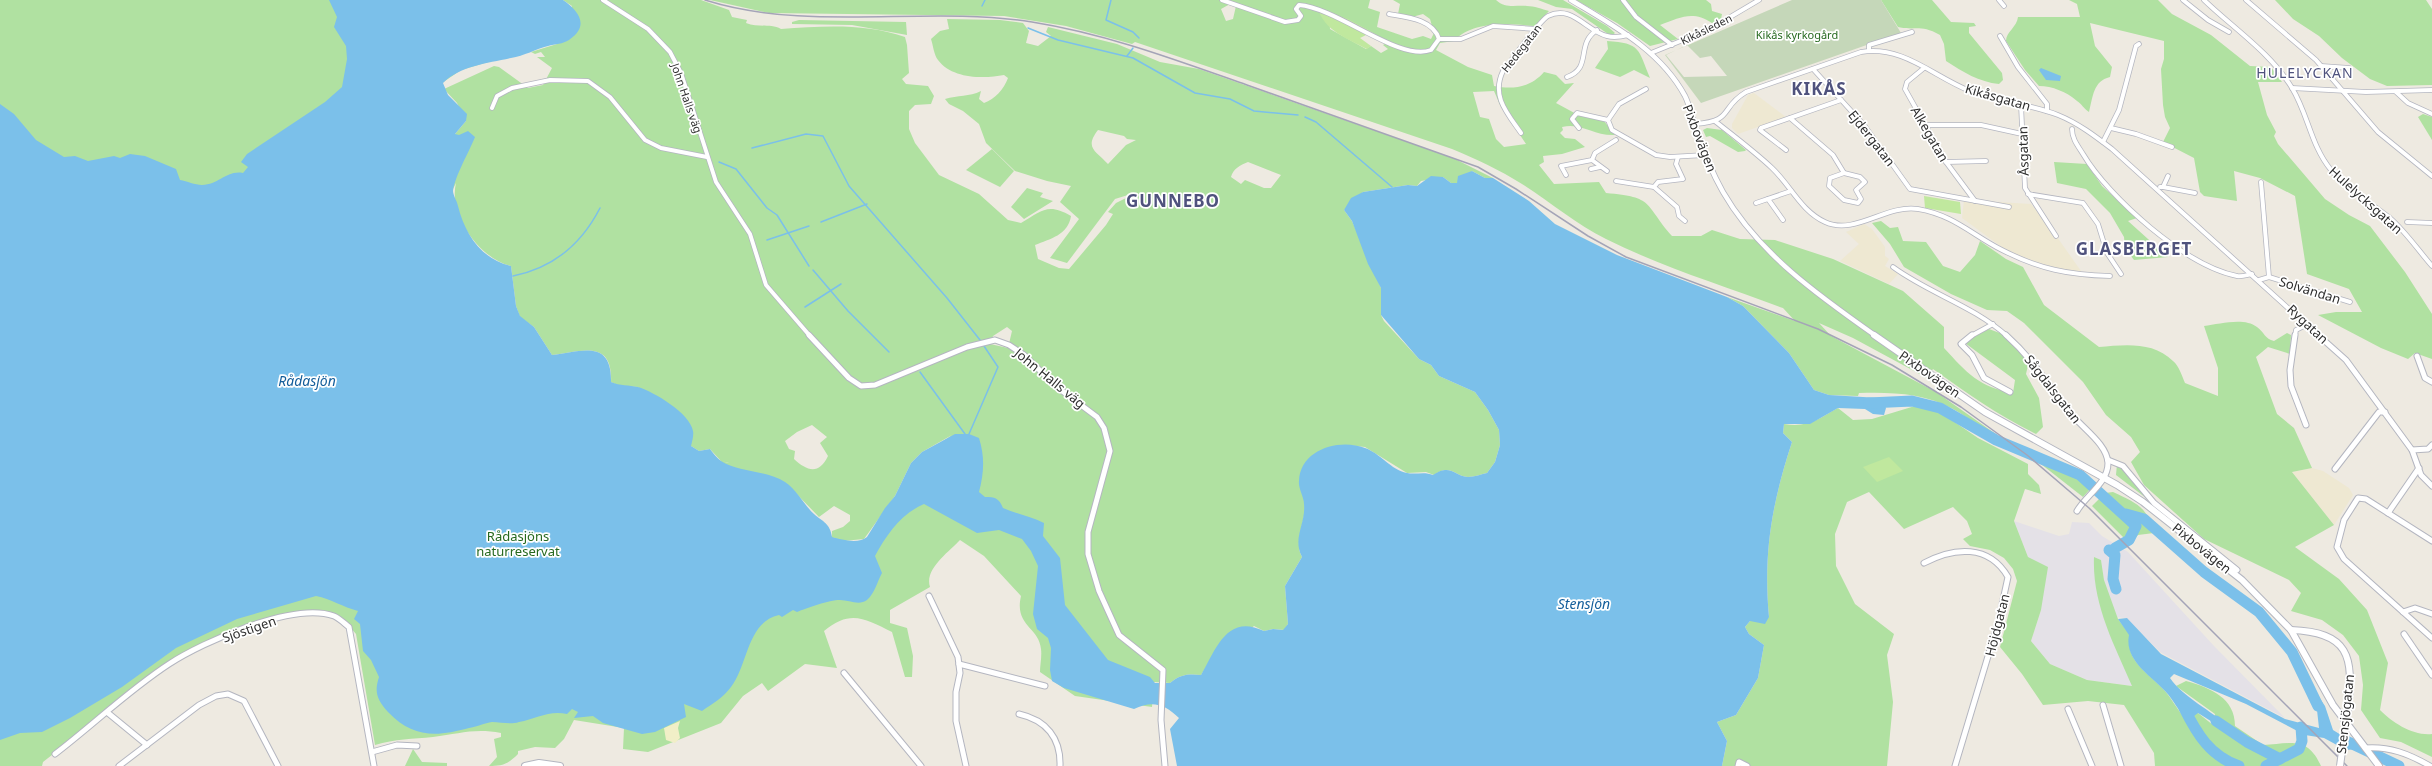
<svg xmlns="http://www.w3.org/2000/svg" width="2432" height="766" font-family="'Noto Sans',sans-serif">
<rect width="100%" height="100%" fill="#eeeae1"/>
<path fill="#e4e1e7" d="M2014 521 2059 536 2069 534 2072 522 2089 523 2102 536 2128 552 2214 646 2285 718 2160 652 2126 618 2115 617 2104 580 2101 560 2094 557 2120 658 2133 686 2087 680 2050 664 2031 641 2041 610 2028 557Z"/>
<g fill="#eee8d2">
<path d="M1754 93 1786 117 1738 134 1732 128V124L1748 95Z"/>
<path d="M1964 200 2031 204 2050 227 2081 271 2080 274 2060 271 2022 259 2003 248 1962 218Z"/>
<path d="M1864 224 1872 229 1885 247V256L1889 259 1885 266 1898 274 1889 284 1840 261 1859 244 1846 232Z"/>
<path d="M2312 468 2323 471 2349 488 2353 495 2334 525 2292 472Z"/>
</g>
<g fill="#b0e1a1" fill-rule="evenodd">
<path d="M0 0H561L502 58 461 70 442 83 455 134 466 121 457 103 444 89 494 66 499 67 528 88 543 85 552 68 537 57H545L541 52 535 54 531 52 557 44 572 6 563 0H701L729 10 732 17 747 20 746 23C758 28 770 23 781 29 823 26 865 23 905 37L907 45 909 73 902 79 906 84 928 86 934 96 931 104 915 105 909 111V129L915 143 939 175 979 194 1008 220 1021 223C1041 211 1048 202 1071 216 1068 235 1050 239 1035 245L1038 259 1059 268 1069 269 1106 225 1113 214 1108 212 1116 203 1126 198 1128 195 1115 199 1067 263 1050 258 1079 219 1060 202 1071 186 1047 181 1015 171 986 143 979 124 963 111 949 104 945 99C958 95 969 97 981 91L979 99 984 103C995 99 1004 89 1008 78L1004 75C984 79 952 79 938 60 934 55 933 45 931 39L940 31 949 29 947 19 1000 20 1023 23 1029 31 1026 43 1038 46 1051 36 1046 32 1048 27 1117 44 1160 62 1199 69 1453 158 1493 178H1485L1472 171 1457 183H1451L1443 177 1421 181 1417 186 1408 185 1363 192 1344 210 1352 221 1381 288V315L1384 321 1419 359 1431 365 1439 376 1475 392 1488 410 1499 430 1500 445 1495 462 1487 473C1482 474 1474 477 1468 477 1454 476 1451 463 1434 475L1426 472 1407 473 1365 447 1347 445 1299 481C1302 490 1305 499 1305 508 1304 525 1294 542 1302 557L1285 586 1288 624 1284 630 1273 629 1264 631 1254 626 1209 662 1201 675C1188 674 1181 674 1170 683L1154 682 1152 707 1075 696 1040 672C1040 665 1042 656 1041 649 1039 627 1014 626 1021 596L984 556 960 540C949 552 924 569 930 587L890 610V623L907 628 913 656 912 677H905L892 632C865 619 851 609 824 631L837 668 805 664 768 691 762 683 743 696 721 723 648 752 623 749 624 728 574 720 564 739 555 748 535 747 518 751V754C508 764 503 766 489 766L497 757 494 739 501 737V733C474 728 459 734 433 737 413 739 395 739 375 745L356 634 343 619 326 611 310 610 282 616 202 646 145 682 43 762 42 766H0ZM1098 130 1124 136 1127 139 1136 140 1126 145 1108 164C1096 151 1084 148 1098 130ZM1248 162 1281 175 1271 188H1264L1245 180 1241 184 1231 177C1233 169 1240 165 1248 162ZM456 183C448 215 480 259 511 266L516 306 520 317 534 327 552 355C582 351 613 339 611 382L619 386 638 387 691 446 699 451 710 449 721 461 729 463C715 460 702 454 690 446L610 383 551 357 519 317 515 306 465 235 451 193ZM1007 327 1012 331 1008 348 990 344 993 336ZM812 425 827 437 820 443 828 456C819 475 807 471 794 459L795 451 789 449 785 441 797 432ZM952 435 935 447 871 538C858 545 845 543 832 537L786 483 819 517 834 506 850 515V521L843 527 832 531V537L843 541 864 539 895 496 911 463 922 452Z"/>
<path d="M710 0H1370L1368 8 1380 12 1377 27 1412 39 1423 36 1431 39 1434 33 1430 19 1423 14 1412 17 1398 14 1400 4 1393 0H1496C1506 9 1515 5 1527 6 1534 6 1542 9 1549 11L1535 26C1509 24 1474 20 1454 41L1440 43 1436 50 1468 67 1492 75 1494 86C1514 90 1531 87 1544 72L1556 75 1565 84 1574 83 1556 103 1580 116 1604 121 1615 135C1593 136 1582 122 1562 127L1563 130 1560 133 1565 138 1575 139 1585 147 1562 154 1543 156 1544 162 1539 165 1554 184 1599 182 1606 193C1655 197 1644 204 1672 236H1701L1712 230 1740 239 1775 240 1833 259 1903 291 1944 327V348C1967 373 1979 387 2013 393L2015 380 1965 343 1971 338 1989 329 2005 335 2029 361 2026 374 2039 398 2043 427 2036 434C1999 416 1967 393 1933 369L1927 378 1853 338 1819 323 1831 336 1936 392 2010 444C1988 436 1973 420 1953 409 1924 393 1891 392 1859 393L1858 396 1829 395 1814 390 1789 353 1743 306 1727 297 1795 321 1783 308C1724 286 1662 267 1606 239 1576 224 1550 202 1522 184 1500 170 1476 159 1452 149L1135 42 1132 44 1066 26 1004 16 769 13ZM1230 4 1236 6 1233 19 1226 21 1221 9ZM1329 14C1351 20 1369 30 1388 42L1383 45 1388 49 1381 53 1371 46 1366 49 1330 29ZM1494 91 1500 105 1526 144 1504 147 1496 139 1489 119 1480 117 1473 92Z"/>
<path d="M1538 0H1563L1607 26 1615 33 1611 36 1572 9 1556 7Z"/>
<path d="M1576 0H1706L1711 4 1712 11 1722 14 1721 19 1712 23C1692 10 1680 18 1660 25L1678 39 1650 46 1617 23Z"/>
<path d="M1881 0H1932L1951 22 1974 23 1976 26 1969 27V33L2002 73 2003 80 1999 84C1979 82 1963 72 1946 61L1944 44 1940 35C1920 24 1916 31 1898 27Z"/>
<path d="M2069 0H2158L2172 14 2211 35 2250 66 2271 67 2282 82H2258L2267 115 2276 132 2274 136 2278 144 2325 199 2349 215 2370 226 2405 272 2432 314V359L2415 353 2408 359 2381 348 2318 315 2336 312H2362L2349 289 2307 274 2295 196 2260 178 2234 171 2237 201 2204 196 2200 192 2194 158 2163 142 2170 128 2165 117 2163 105 2161 69 2164 59V41L2090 23 2095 46 2112 67 2110 77C2093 81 2093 97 2089 112 2083 108 2082 104 2077 101 2067 92 2052 86 2039 86L2025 70 2006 41C2006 32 2017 27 2018 17H2080L2077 4Z"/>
<path d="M2275 0H2426L2432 9V85L2387 86 2370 79 2342 58 2319 36 2293 19Z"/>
<path d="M799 20 906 22 907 35 852 25 792 24V22Z"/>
<path d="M1607 41C1641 43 1638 49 1650 78L1634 70 1620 77 1595 68 1608 49Z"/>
<path d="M2423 114 2432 117V140L2418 117Z"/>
<path d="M1707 128 1722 130 1746 150 1745 151 1738 152 1710 136 1706 137 1703 130Z"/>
<path d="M992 149 1014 171 1000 187 966 170Z"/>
<path d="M2054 162 2087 164 2102 186 2137 218 2128 221 2168 257 2134 260 2125 248 2124 237 2110 213 2086 189 2057 183Z"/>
<path d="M1027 188 1043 193 1040 197 1053 201 1024 219 1011 207Z"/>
<path d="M1881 221 1890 228 1898 227 1903 241 1926 242 1943 266 1960 272 1975 255 1980 241 2006 259 2023 267 2044 305 2099 347C2124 345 2153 341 2173 361 2179 366 2182 376 2185 383L2218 396V368L2204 326C2220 324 2244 317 2257 327 2264 332 2265 339 2274 341L2287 333 2291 335 2290 354 2268 347 2256 357 2277 414 2294 428 2312 468 2292 472 2334 525 2295 547 2339 579 2367 610 2388 663 2380 710C2393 723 2413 736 2432 734V757L2401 742 2380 738 2361 710 2363 685 2359 656 2343 635 2322 620 2291 611 2301 593 2289 580 2204 539 2144 485 2131 462 2140 452 2131 437 2106 415 2083 382 2024 323 2007 311 1987 310 1951 294 1904 267 1890 244 1872 223Z"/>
<path d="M1915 406 1934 408 1978 438 2028 464V474L2039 485 2041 494 2025 489 2014 521 2028 557 2048 567 2041 610 2031 641 2050 664 2087 680 2132 686C2114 644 2092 604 2094 557L2101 560 2104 580 2118 619 2130 635C2124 661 2151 675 2165 691 2171 698 2176 707 2182 715L2198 713 2213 725 2215 714 2176 686 2186 681C2211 688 2235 698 2235 726L2263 745C2290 744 2307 735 2321 766H2155L2154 753 2124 705 2088 701 2043 705 2022 674 2000 647 2017 581 2013 569 2004 558 1990 550 1970 546 1963 539 1972 534 1967 521 1953 507 1904 529 1869 492 1847 502 1835 534 1836 566 1855 604 1894 634 1887 655 1893 702 1887 766H1722L1727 741 1717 722 1736 715 1758 678 1764 645 1749 634 1745 627 1750 621 1769 617C1763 553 1772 503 1792 442L1783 433 1784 424C1808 428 1818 419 1838 408L1853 420 1872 419Z"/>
<path d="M2032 457 2077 477 2091 488 2083 497Z"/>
<path d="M2117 464 2126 471 2146 498 2116 475Z"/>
<path d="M2113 492C2136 503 2147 506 2154 533L2138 535 2129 543 2092 506 2105 493Z"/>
<path d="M413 749 422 762 447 763V766H405Z"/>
</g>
<path fill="#f1efc7" d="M680 721 678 728 680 738 675 743 666 740 664 728Z"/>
<path fill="#c5d7b9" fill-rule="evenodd" d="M1792 0H1881L1901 33 1701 103 1665 55ZM1687 45 1700 58 1711 56 1727 76 1684 77 1666 55Z"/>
<g fill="#c0e89e">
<path d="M1318 8 1348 19 1372 32 1360 38 1371 46 1367 49C1348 39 1323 30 1318 8Z"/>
<path d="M1924 196 1960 202 1961 214 1925 208Z"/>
<path d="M1889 457 1903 471 1877 482 1863 467Z"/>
</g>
<g fill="#7bc0ea">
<path d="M329 0H563C579 11 590 26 569 40 563 44 555 44 548 46 536 49 524 56 511 58 488 63 460 66 443 83L448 95 467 114 466 121 455 134 459 135 468 131 475 137C469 152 455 176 453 191 453 195 457 201 458 206 465 234 481 259 511 266L516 306 520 316 534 327 552 355C582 351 612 339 611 382 620 386 629 385 638 387 654 392 690 413 693 431 694 435 692 442 691 446L699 451 710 449C713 453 717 458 721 461 737 472 766 470 785 482 797 490 804 505 814 514 823 522 830 523 832 537 842 540 859 544 867 537L885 508 895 496 911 463 922 452 955 434H969L979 438C985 457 984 473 979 492L985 497C995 497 999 498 1003 508 1017 514 1030 516 1044 523L1043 536 1060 558 1065 605 1108 660 1150 677 1155 683H1170C1181 674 1188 674 1201 675 1216 649 1227 613 1264 631L1273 629 1283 630 1288 624 1285 586 1302 557C1292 538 1306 524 1304 504 1304 497 1298 488 1299 481 1300 449 1340 438 1365 448 1380 453 1391 470 1407 473 1416 475 1424 471 1433 475 1451 463 1454 476 1468 477 1474 477 1482 474 1487 473L1495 462 1500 445 1499 430 1488 410 1475 392 1439 376 1431 365 1419 359 1381 315V288L1368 264 1352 221 1344 210 1351 198 1363 192 1408 185 1417 186 1431 176 1443 177 1451 183H1457L1458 176 1472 171 1485 178H1493L1529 201 1555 224 1617 255 1727 297 1743 306 1789 353 1814 390 1829 395 1880 398 1886 408 1884 415 1873 414 1865 409 1838 408 1810 424H1784L1783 433 1792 442C1772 503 1763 553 1769 617L1765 624 1750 621 1745 627 1749 634 1764 645 1758 678 1736 715 1717 722 1727 741 1722 766H1177L1170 729 1179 718C1165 704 1152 700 1134 709L1064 688 1052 681 1050 670 1051 648 1048 638 1037 629 1033 614 1038 566 1031 551 1022 539 999 530 977 533 924 504C901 514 887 534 875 556L882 573C877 582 875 593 867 600 859 606 849 600 840 600 829 600 807 608 797 612L793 610 782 617 779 615C747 622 748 665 731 687 724 697 712 704 702 711L684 704 686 717 655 732 642 734 603 723 593 716 574 718 578 712 572 709 567 714C549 710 536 719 519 722 510 725 501 722 492 722 485 723 476 727 469 728 436 737 413 738 388 712 377 700 374 692 379 677L371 660 363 651 360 624 354 619 358 611C343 607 331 599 316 596L237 619 176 648 122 687 70 718 42 732 20 733 0 740V104L14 114 36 140 64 157 75 156 88 161 114 156 120 158 130 154 145 156 176 169 180 180C187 181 195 185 202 185 219 185 226 170 243 173L248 167 241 162 247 154 325 102 342 87 347 59 346 46 334 27 337 17Z"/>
<path d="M2041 68 2061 76 2060 81 2046 80 2039 70Z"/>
<path d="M2127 618 2161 654 2285 719 2319 728 2317 710 2309 695 2315 691 2325 706 2333 730 2354 743 2357 749 2346 750 2324 738 2305 735 2246 704 2174 674 2170 678C2184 698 2211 710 2229 727L2225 730 2198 713 2189 720C2178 712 2174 700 2165 691 2150 675 2124 660 2129 635L2118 619Z"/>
</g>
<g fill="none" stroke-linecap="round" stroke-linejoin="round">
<g stroke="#7bc0ea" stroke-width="1.5">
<path d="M1111 0 1106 20 1133 32 1139 38"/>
<path d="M982 6 985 0"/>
<path d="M1028 28 1058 40 1133 58 1195 93 1230 99 1254 111 1298 115"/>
<path d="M1127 56 1133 48"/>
<path d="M1305 117 1316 122 1392 187"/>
<path d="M752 148 806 134 823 136 849 186 947 298 980 340"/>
<path d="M719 162 736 169 767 208 777 215 809 266"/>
<path d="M821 222 867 204"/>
<path d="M767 240 809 226"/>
<path d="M813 270 848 311 889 352"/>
<path d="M513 276C553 268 581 245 600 208"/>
<path d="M805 307 841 284"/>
<path d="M920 372 965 434"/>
<path d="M969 434 998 367 984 346"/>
</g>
<g stroke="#7bc0ea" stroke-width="11">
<path d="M1869 403 1912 401 1940 408 1996 440 2080 475 2136 526 2129 540 2115 548"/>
<path d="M2126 514 2144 519 2204 572 2259 612 2292 652 2318 706"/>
<path d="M2109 550 2115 555 2113 579 2116 589"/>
<path d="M2184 708C2197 734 2210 756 2239 766"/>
<path d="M2216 721 2247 742 2280 759"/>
<path d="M2344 740 2399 766"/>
<path d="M2266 766 2299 749 2302 741 2301 727"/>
</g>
<defs>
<g id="minor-far1">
<path d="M603 0 648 29 670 52 681 73 716 182 750 234 766 285 810 336"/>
<path d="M1222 0 1285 22 1298 20 1301 16 1296 9 1299 5C1338 8 1399 62 1431 50L1439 39H1461L1493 26 1536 29"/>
<path d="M1623 0 1636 17 1672 45"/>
<path d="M1999 0 2004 6"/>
<path d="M2183 0 2208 20 2229 32"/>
<path d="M2204 0C2233 28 2271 53 2292 88 2308 114 2311 146 2331 170 2347 190 2370 202 2390 218 2406 232 2418 250 2432 266"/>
<path d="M2246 0 2316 60 2378 132 2432 176"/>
<path d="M1389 14C1406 17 1433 19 1439 39"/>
<path d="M2000 36 2018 67 2047 104V111"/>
<path d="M1869 50V45L1912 32"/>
<path d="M1651 53 1710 29 1759 0"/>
<path d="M2321 66 2349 68"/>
<path d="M1924 68 1907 82 1905 89 1946 162 1975 201"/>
<path d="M1813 69 1864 125 1910 189 2009 207"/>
<path d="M1567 77C1593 68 1575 44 1597 30"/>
<path d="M2292 88 2366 92 2432 90"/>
<path d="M1646 89 1619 104 1608 120 1612 130 1656 155 1670 157 1705 155"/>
<path d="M2396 92 2408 103 2432 114"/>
<path d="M2021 105 2025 188 2056 236"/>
<path d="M492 108 497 96 512 88 550 80 588 81 610 97 645 140 661 148 707 157"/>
<path d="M1790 118 1833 155 1844 173"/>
<path d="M1716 122C1735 137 1755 152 1772 168 1791 186 1801 211 1825 222 1855 236 1886 204 1918 209 1954 215 1972 235 2002 250 2039 269 2069 275 2110 276"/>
<path d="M1695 124C1735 121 1719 108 1746 92L1861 52C1903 45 1934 77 1970 91 1998 102 2030 104 2058 115 2078 123 2095 136 2112 149L2319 336"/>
<path d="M1924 125H1981L2022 134"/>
<path d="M1579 128 1572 119 1577 113 1608 120"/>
<path d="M2111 128 2136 134 2172 147"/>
<path d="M2072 129C2072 139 2078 146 2083 154 2109 198 2186 266 2237 276 2242 277 2247 275 2252 274"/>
<path d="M1521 133C1507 113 1491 96 1503 71 1511 61 1540 20 1548 16 1572 4 1586 31 1607 36 1614 38 1620 37 1628 35"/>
<path d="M2103 142 2119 110 2136 46 2139 44"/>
<path d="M1786 150 1760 130 1761 128 1841 100"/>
<path d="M1678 157 1676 164 1683 179 1658 182 1654 187 1677 207 1679 216 1685 221"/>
<path d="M1592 160 1607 171"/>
<path d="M1946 162 1986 161"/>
<path d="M1591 169 1600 167"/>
<path d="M1844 173 1860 177 1865 182 1856 190 1861 199 1858 203 1844 200 1829 186 1830 178Z"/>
<path d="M1566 175 1561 166 1592 160 1595 153 1616 140"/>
<path d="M1616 181 1654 187"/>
<path d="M2160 187H2163L2168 176"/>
<path d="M2163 187 2195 193"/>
<path d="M2028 194 2083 203 2098 224 2107 253 2121 274"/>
<path d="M1768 199 1783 220"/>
<path d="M1756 203 1791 191"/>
<path d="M2407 222 2432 223"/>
<path d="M1893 267C1930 294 1972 305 2007 336"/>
<path d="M2269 277 2350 302"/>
<path d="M2259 280 2269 277 2261 182"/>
<path d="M1971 336 1993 324"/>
<path d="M2295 336 2296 330 2308 324"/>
</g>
<g id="minor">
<path d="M809 335 849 378 861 386 875 385 967 347 995 340 1009 345 1024 355 1057 387 1097 417 1104 428 1110 451 1088 532V554L1099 591 1119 635 1163 670 1161 720 1165 766"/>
<path d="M1972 335 1961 344 1972 355 1984 378 2010 392"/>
<path d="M2006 335C2035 361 2050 388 2074 417 2085 430 2107 445 2108 463 2108 483 2086 495 2077 511"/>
<path d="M2295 335 2290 370 2291 386 2306 425"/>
<path d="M2318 335 2346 360 2412 450 2421 475 2432 486"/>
<path d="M2417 356 2425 378 2432 382"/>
<path d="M2412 450 2428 449 2432 445"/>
<path d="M2108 460 2123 466 2154 503 2237 570"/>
<path d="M2335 469 2379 412H2385"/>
<path d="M2388 513 2419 468"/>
<path d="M2432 541 2366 499 2358 498 2344 520 2337 547 2344 559 2432 638"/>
<path d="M1924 563C1954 547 1989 544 2008 577L1998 623 1955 766"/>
<path d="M929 596 958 657 960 673 956 692V721L966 766"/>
<path d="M2403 612 2415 608 2432 614"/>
<path d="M2404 634 2432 675"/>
<path d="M959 664 1045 686"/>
<path d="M844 673 921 766"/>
<path d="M2103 705 2121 766"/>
<path d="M2068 709 2092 766"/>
<path d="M108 713 147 745"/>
<path d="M1019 714C1046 720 1061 738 1060 766"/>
<path d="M2365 748C2389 746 2409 754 2430 766"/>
<path d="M372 752 397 745 417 746"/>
<path d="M55 754C93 725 129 690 169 664 203 642 294 601 334 616 339 618 345 624 349 627L374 766"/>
<path d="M119 766 199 705 216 696 228 694 244 701 278 766"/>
<path d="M1738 766 1739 762 1747 766"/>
</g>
<path id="tertiary-far1" d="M1571 0C1614 26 1660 50 1685 96 1690 106 1692 118 1696 128 1703 150 1711 171 1723 192 1758 253 1819 296 1876 336"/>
<g id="tertiary">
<path d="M1874 335 1985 412 2117 485 2143 502 2242 580 2291 630 2333 705 2379 766"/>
<path d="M2291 630C2349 632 2354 656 2348 708"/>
<path d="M525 766 539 763 560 766"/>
</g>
</defs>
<use href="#minor-far1" stroke="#b4b6c0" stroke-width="5.5"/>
<use href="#minor" stroke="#b4b6c0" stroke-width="7"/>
<use href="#tertiary-far1" stroke="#b4b6c0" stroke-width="6"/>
<use href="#tertiary" stroke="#b4b6c0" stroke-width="8"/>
<use href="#minor-far1" stroke="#fff" stroke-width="4"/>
<use href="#minor" stroke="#fff" stroke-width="5"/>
<use href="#tertiary-far1" stroke="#fff" stroke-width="4.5"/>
<use href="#tertiary" stroke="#fff" stroke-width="6"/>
<path stroke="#a4a4b7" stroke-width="1.5" d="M705 0C810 33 924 5 1032 22 1107 34 1176 60 1247 85 1324 112 1401 140 1478 167L1516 189 1588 236 1626 257 1818 329 1892 365 1961 407 2027 455 2089 508 2347 766"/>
<defs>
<path id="tertiary-bridge" d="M2340 766 2348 708"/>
</defs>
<use href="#tertiary-bridge" stroke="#b4b6c0" stroke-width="8" stroke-linecap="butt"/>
<use href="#tertiary-bridge" stroke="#fff" stroke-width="6"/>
</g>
<g text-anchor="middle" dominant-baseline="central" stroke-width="3.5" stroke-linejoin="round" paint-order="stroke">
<g font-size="11" fill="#2e2e2e" stroke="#fff">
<text transform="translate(1706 29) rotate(-26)">Kikåsleden</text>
<text transform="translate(1521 48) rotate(-52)">Hedegatan</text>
<text transform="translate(687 98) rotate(71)">John Halls väg</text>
</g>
<g font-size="11" fill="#26691f" stroke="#fff">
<text x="1797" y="34">Kikås kyrkogård</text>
</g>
<g font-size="13" fill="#2e2e2e" stroke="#fff">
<text transform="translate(1998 97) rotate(16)">Kikåsgatan</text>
<text transform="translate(1930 134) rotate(60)">Alkegatan</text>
<text transform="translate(1700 138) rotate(69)">Pixbovägen</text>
<text transform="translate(1872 138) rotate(52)">Ejdergatan</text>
<text transform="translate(2023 151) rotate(-92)">Åsgatan</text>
<text transform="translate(2366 200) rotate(42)">Hulelycksgatan</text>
<text transform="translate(2310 290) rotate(17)">Solvändan</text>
<text transform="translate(2308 324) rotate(43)">Rygatan</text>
<text transform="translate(1930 374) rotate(35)">Pixbovägen</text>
<text transform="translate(1050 378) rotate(39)">John Halls väg</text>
<text transform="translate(2053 389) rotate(52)">Sågdalsgatan</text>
<text transform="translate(2202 548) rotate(39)">Pixbovägen</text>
<text transform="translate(1997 625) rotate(-76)">Höjdgatan</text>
<text transform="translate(249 629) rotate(-19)">Sjöstigen</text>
<text transform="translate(2345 714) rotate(-84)">Stensjögatan</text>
</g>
<g font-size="13" fill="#26691f" stroke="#fff">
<text x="518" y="536">Rådasjöns<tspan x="518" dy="15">naturreservat</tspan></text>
</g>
<g font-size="14" letter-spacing="1" fill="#4f527d" stroke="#fff">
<text x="2305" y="72">HULELYCKAN</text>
</g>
<g font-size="14" font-style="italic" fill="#145e9b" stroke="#fff">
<text x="307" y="380">Rådasjön</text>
<text x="1584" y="603">Stensjön</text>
</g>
<g font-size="17" font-weight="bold" letter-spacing="1" fill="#4f527d" stroke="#fff">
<text x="1819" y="88">KIKÅS</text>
<text x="1173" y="200">GUNNEBO</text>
<text x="2134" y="248">GLASBERGET</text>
</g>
</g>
</svg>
